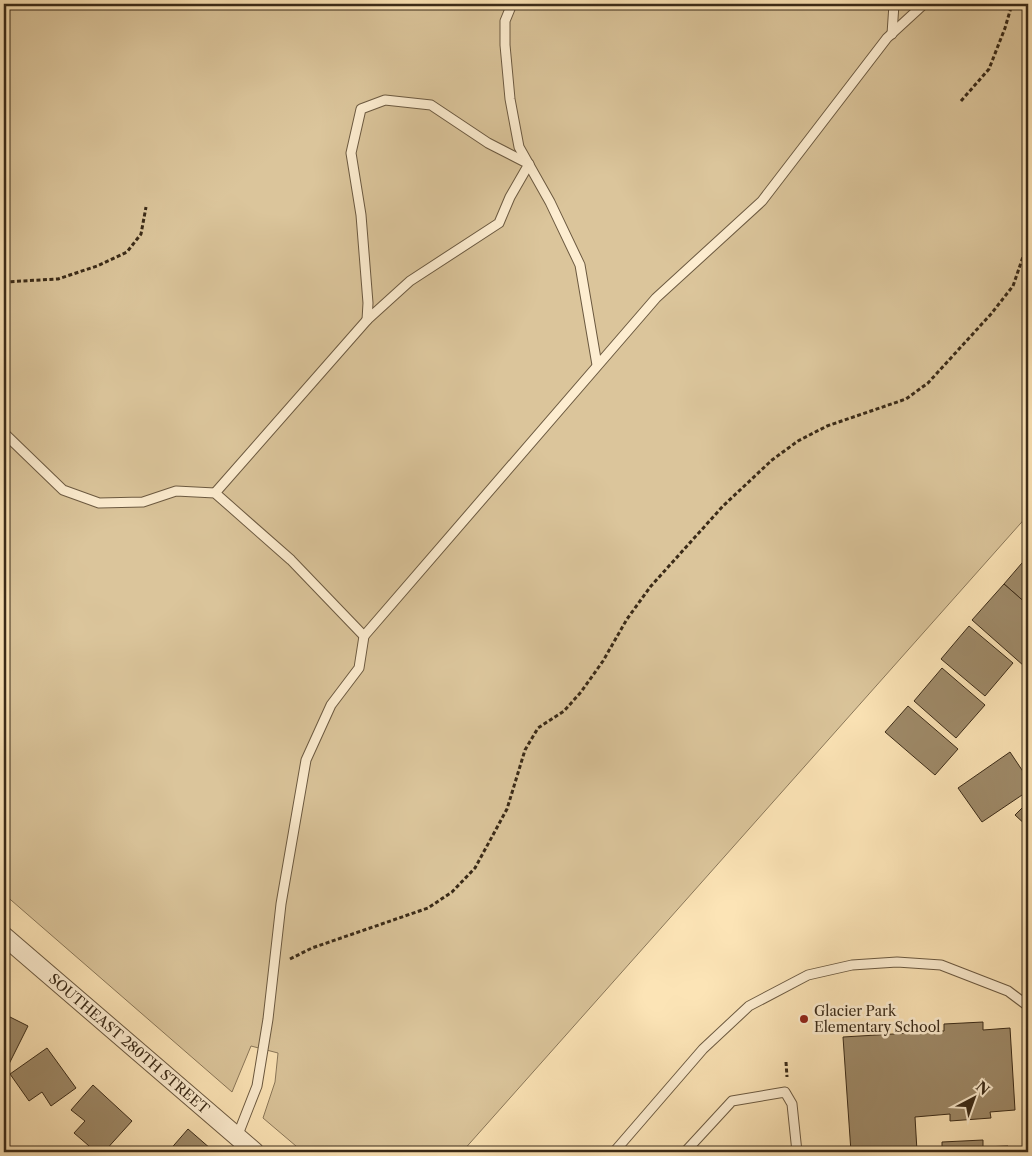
<svg xmlns="http://www.w3.org/2000/svg" width="1032" height="1156" font-family="'Libre Caslon Text',serif">
<rect width="100%" height="100%" fill="#fce4b6"/>
<filter id="stains"><feTurbulence type="fractalNoise" baseFrequency=".004" numOctaves="4"/><feColorMatrix values="0 0 0 0 .2 0 0 0 0 .09 0 0 0 0 .02 0 0 0 .5 -.17"/></filter>
<radialGradient id="worn" r=".72"><stop offset=".6" stop-color="#630" stop-opacity="0"/><stop offset="1" stop-color="#630" stop-opacity=".3"/></radialGradient>
<path fill="#dbc59b" stroke="#8b785a" d="M4 4H1028V515L462 1152H303L263 1118 275 1082 278 1053 251 1046 232 1092 4 894Z"/>
<g fill="#9f8b6a" stroke="#3b2b18">
<path d="M1028 556V605L1004 584Z"/>
<path d="M1004 584 1028 605V662L1024 666 972 620Z"/>
<path d="M969 626 1013 663 985 696 941 659Z"/>
<path d="M942 668 985 705 956 738 914 701Z"/>
<path d="M908 706 958 749 935 775 885 732Z"/>
<path d="M1010 752 1028 779V791L982 822 958 788Z"/>
<path d="M1028 802V827L1015 815Z"/>
<path d="M4 1014 28 1026 6 1070 4 1069Z"/>
<path d="M983 1022V1030L1010 1028 1015 1110 990 1112 991 1118 950 1121V1114L915 1117 917 1151 942 1150V1142L983 1140V1147L1008 1146V1152H851L843 1037 944 1031V1024Z"/>
<path d="M47 1048 76 1088 51 1106 42 1092 29 1101 10 1074Z"/>
<path d="M93 1085 132 1121 104 1152H96L74 1133 85 1121 71 1110Z"/>
<path d="M188 1129 211 1149 208 1152H168Z"/>
</g>
<g fill="none" stroke-linecap="round" stroke-linejoin="round">
<defs>
<g id="service">
<path d="M512 4 505 21V45L510 99 519 147 550 202 580 265 597 365"/>
<path d="M892 34 894 4"/>
<path d="M385 100 431 105 488 143 529 164 510 197 499 223 410 281 367 320 368 303 361 215 351 153 361 109Z"/>
<path d="M4 433 63 490 99 503 143 502 176 491 215 493 291 560 364 636 359 668 331 705 306 760 281 904 268 1019 257 1086 237 1137"/>
<path d="M215 493 367 320"/>
<path d="M364 636 656 298 762 201 887 38 924 4"/>
<path d="M614 1152 703 1049 749 1006 808 975 852 965 897 962 941 965 1008 991 1028 1006"/>
<path d="M685 1152 732 1101 785 1092 792 1104 797 1152"/>
</g>
<g id="minor">
<path id="s1" d="M4 936 255 1152"/>
</g>
</defs>
<use href="#service" stroke="#6b5940" stroke-width="11"/>
<use href="#minor" stroke="#6b5940" stroke-width="20"/>
<g stroke="#3b2b18" stroke-width="3" stroke-dasharray="4 2.5" stroke-linecap="butt">
<path d="M961 101 989 69 1005 28 1012 4"/>
<path d="M1028 144 1026 150 1028 177"/>
<path d="M4 282 58 279 97 266 127 252 141 234 146 207"/>
<path d="M290 959 312 948 428 908 452 892 475 868 507 809 525 750 538 728 564 711 581 692 603 661 627 619 651 586 723 506 772 460 798 441 827 426 906 399 928 383 991 314 1013 286 1025 251 1028 186"/>
<path d="M786 1062 787 1077"/>
</g>
<use href="#service" stroke="#fdedd0" stroke-width="9"/>
<use href="#minor" stroke="#fdedd0" stroke-width="18"/>
</g>
<circle fill="#8f2418" stroke="#fdedd0" stroke-width="2" cx="804" cy="1019" r="5"/>
<g text-anchor="middle" dominant-baseline="central" stroke-width="5" stroke-linejoin="round" paint-order="stroke">
<g font-size="14" fill="#3b2b18" stroke="#fdedd0" text-anchor="start">
<text x="814" y="1011">Glacier Park<tspan x="814" dy="16">Elementary School</tspan></text>
</g>
<g font-size="14" fill="#3b2b18" stroke="#fdedd0">
<text stroke="none"><textPath href="#s1" startOffset="165">SOUTHEAST 280TH STREET</textPath></text>
</g>
</g>
<rect width="1032" height="1156" fill="none" stroke="#fce4b6" stroke-width="20"/>
<rect x="5" y="5" width="1022" height="1146" fill="none" stroke="#3b2b18" stroke-width="2.5"/>
<rect x="10" y="10" width="1012" height="1136" fill="none" stroke="#3b2b18"/>
<g transform="translate(974 1098) rotate(41)" stroke="#fdedd0" stroke-width="4" paint-order="stroke">
<path d="M0-4L9 19L0 12L-9 19Z" fill="#3b2b18"/>
<text y="-8" font-size="14" font-weight="bold" text-anchor="middle" fill="#3b2b18">N</text>
</g>
<rect width="100%" height="100%" filter="url(#stains)"/>
<rect width="100%" height="100%" fill="url(#worn)"/>
</svg>
